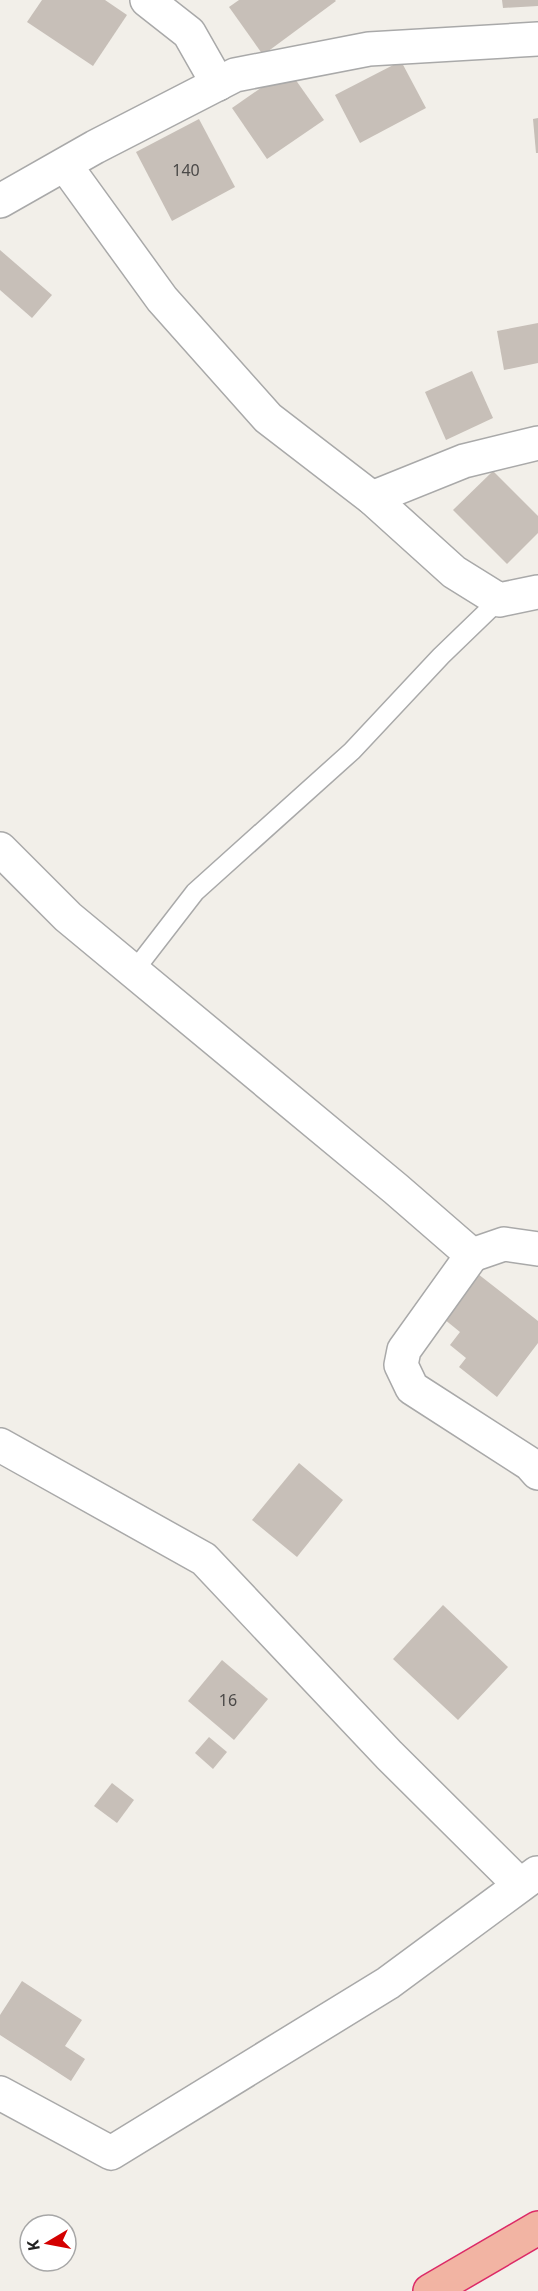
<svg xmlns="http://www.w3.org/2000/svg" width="538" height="2291" font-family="'Noto Sans',sans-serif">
<rect width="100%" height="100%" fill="#f2efe9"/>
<g fill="#c7bfb8">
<path d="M42 0H105L127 15 93 66 27 22Z"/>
<path d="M239 0H335L336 1 263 55 229 7Z"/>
<path d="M502 0H538V6L503 8Z"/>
<path d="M401 61 426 108 360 143 335 95Z"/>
<path d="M288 69 324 120 267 159 232 108Z"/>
<path d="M538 118V153H536L533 119Z"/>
<path d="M199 119 235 187 172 221 136 152Z"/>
<path d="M0 250 52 295 32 318 0 290Z"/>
<path d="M538 323V363L504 370 497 331Z"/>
<path d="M472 371 493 418 446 440 425 392Z"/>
<path d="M493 471 538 516V533L507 564 453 510Z"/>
<path d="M478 1274 538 1321V1343L497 1397 459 1367 466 1358 450 1345 460 1332 444 1319Z"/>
<path d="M299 1463 343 1500 297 1557 252 1520Z"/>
<path d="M443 1605 508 1667 458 1720 393 1659Z"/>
<path d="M222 1660 268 1699 234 1740 188 1701Z"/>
<path d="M209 1737 227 1752 213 1769 195 1753Z"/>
<path d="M112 1783 134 1800 117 1823 94 1806Z"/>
<path d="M22 1981 82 2020 65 2046 85 2059 71 2081 0 2035V2015Z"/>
</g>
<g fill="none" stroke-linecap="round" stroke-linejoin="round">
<defs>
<path id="service" d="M134 971 195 892 352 751 441 656 499 600"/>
<g id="minor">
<path d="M147 0 189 33 218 84"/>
<path d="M65 165 162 299 268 418 372 498 454 572 499 600 538 592"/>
<path d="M372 498 464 461 538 443"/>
<path d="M0 849 68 917 396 1189 472 1255 504 1244 538 1249"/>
<path d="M472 1255 404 1350 401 1365 412 1388 530 1464 538 1473"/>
<path d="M0 1445 204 1559 389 1755 520 1885"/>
<path d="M0 2093 111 2153 388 1983 537 1873"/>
</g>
<path id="tertiary" d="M0 201 95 147 235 75 369 49 538 39"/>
<path id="trunk" d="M430 2291 538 2228"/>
</defs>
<use href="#service" stroke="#a9a9a9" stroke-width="21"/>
<use href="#minor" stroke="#a9a9a9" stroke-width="36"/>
<use href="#tertiary" stroke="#a9a9a9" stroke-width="36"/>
<use href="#trunk" stroke="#dc2a67" stroke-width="36"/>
<use href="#service" stroke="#fff" stroke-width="18"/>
<use href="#minor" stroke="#fff" stroke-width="33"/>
<use href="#tertiary" stroke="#fff" stroke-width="33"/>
<use href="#trunk" stroke="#f2b4a3" stroke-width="33"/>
</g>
<g text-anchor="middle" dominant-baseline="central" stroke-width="4.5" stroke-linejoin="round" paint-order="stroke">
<g font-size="16" fill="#4b4948">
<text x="186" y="170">140</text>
<text x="228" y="1700">16</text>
</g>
</g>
<g transform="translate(48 2243) rotate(260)"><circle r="28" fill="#ffffff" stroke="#a7a7a7" stroke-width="1.5"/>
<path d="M0-4.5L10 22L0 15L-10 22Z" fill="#d40000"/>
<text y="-9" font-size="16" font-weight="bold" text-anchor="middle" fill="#222222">K</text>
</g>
</svg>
